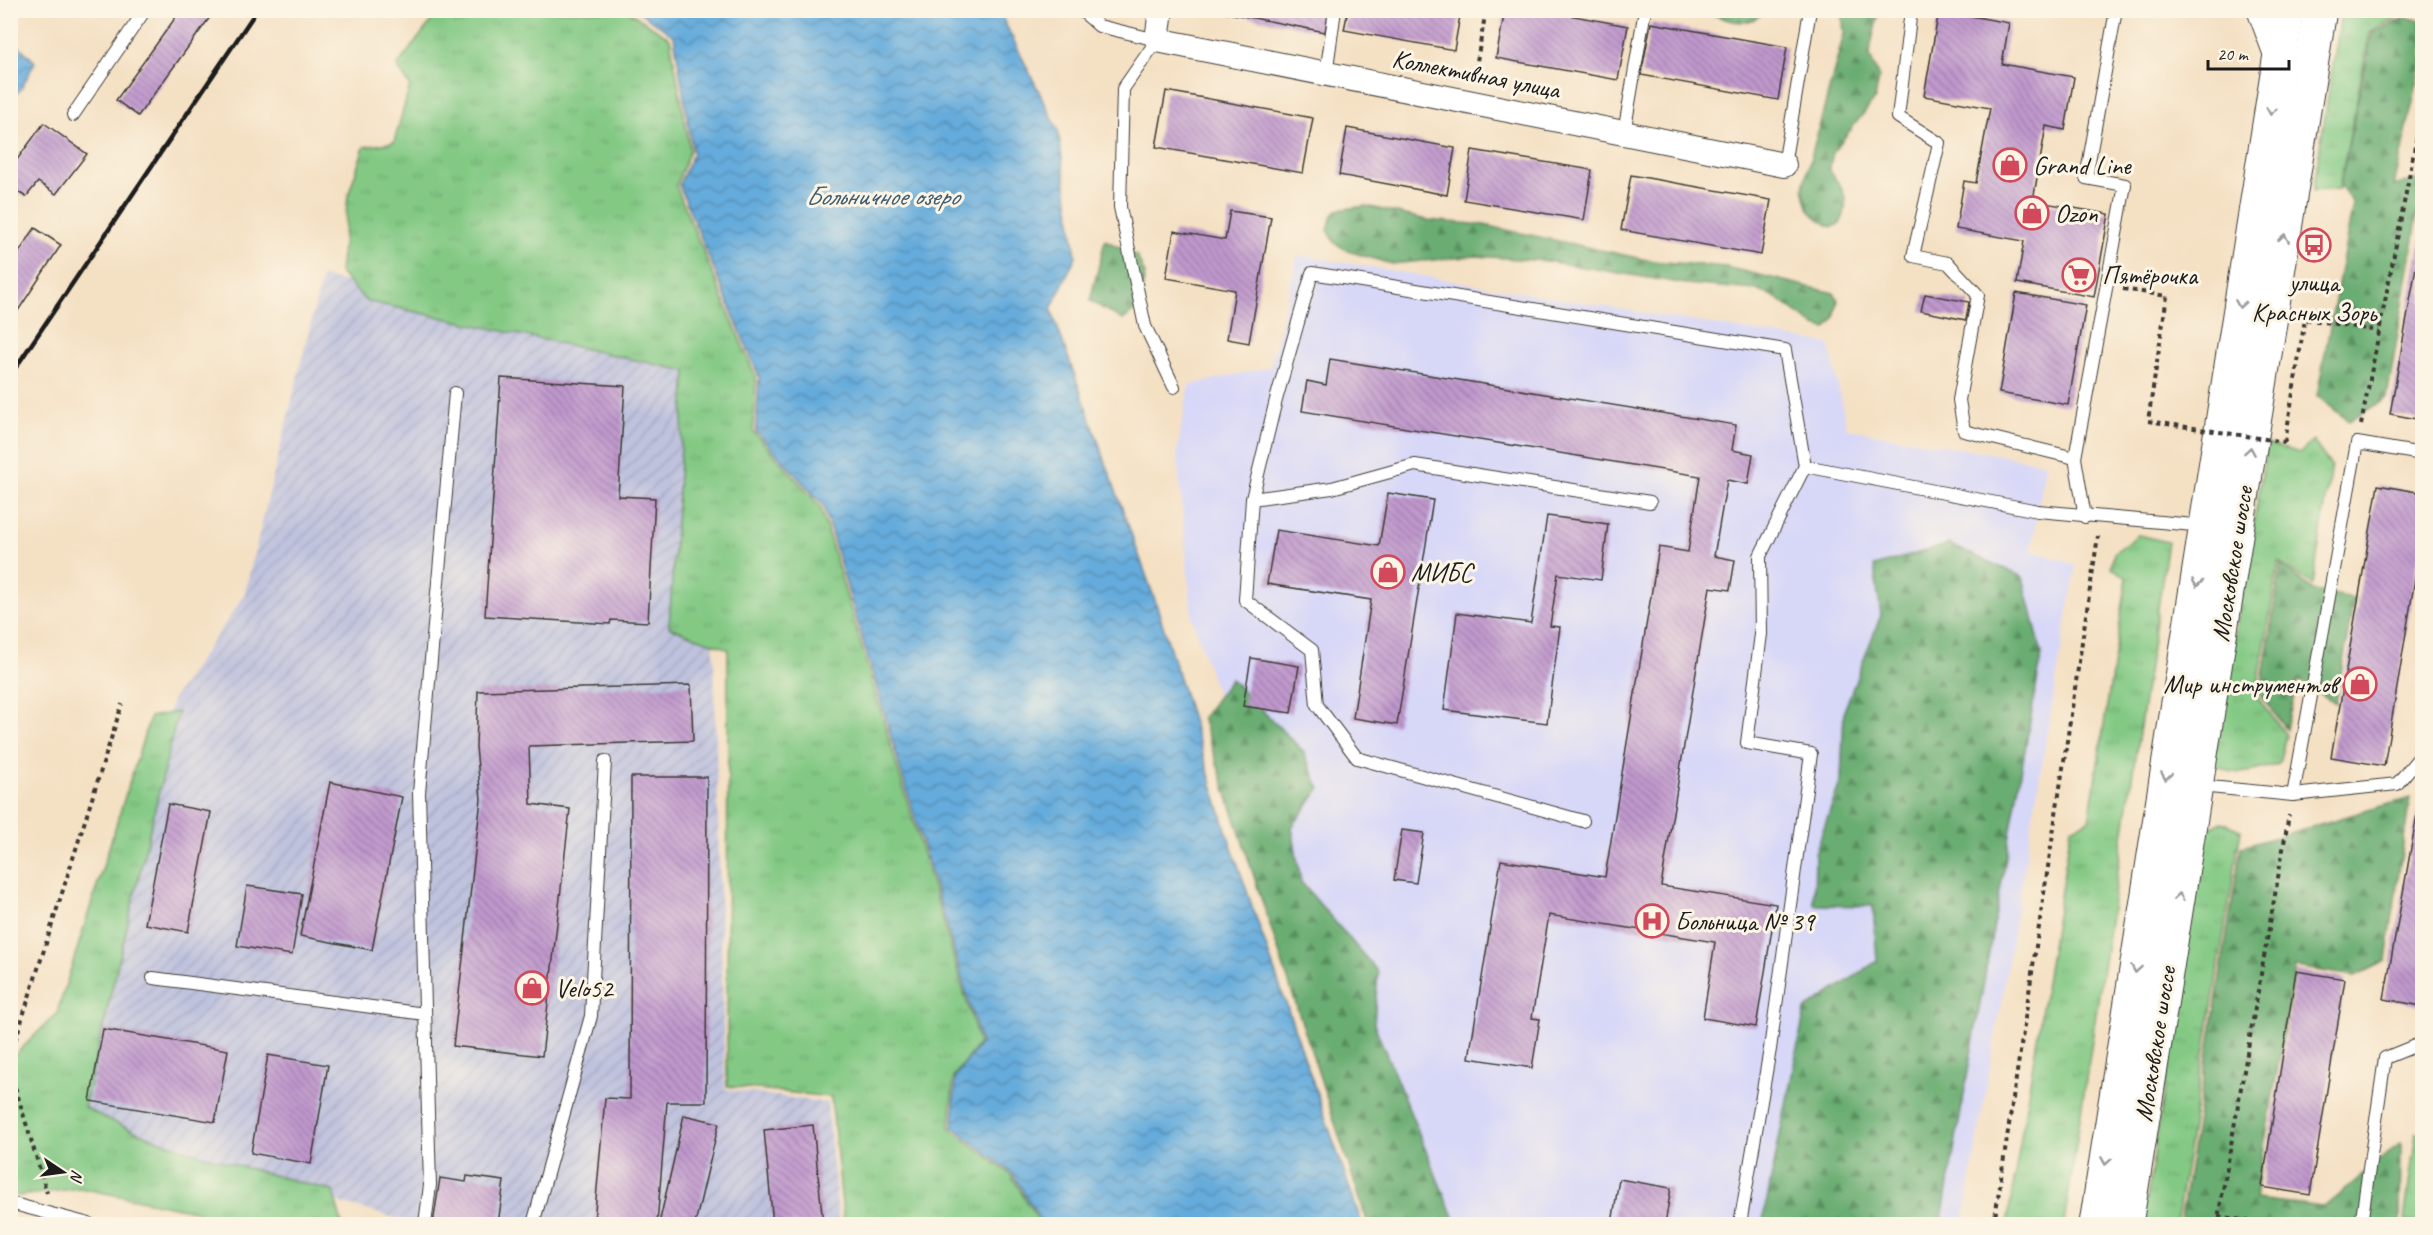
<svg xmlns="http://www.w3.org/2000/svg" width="2433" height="1235" font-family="Caveat,sans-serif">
<defs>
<pattern id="industrial-furrows" width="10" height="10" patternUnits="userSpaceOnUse" patternTransform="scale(1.5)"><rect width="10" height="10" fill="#bfc2dd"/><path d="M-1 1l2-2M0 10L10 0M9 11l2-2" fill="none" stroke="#a4a6bd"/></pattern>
<pattern id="grass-tufts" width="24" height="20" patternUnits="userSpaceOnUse" patternTransform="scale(1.5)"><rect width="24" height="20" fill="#83c984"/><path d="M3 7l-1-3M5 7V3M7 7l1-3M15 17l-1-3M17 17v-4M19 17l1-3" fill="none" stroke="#71ac71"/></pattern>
<pattern id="forest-firs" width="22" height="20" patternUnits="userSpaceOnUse" patternTransform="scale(1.5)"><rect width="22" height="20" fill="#6aad72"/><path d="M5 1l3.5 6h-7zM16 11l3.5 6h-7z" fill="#568c5d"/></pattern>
<pattern id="park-crowns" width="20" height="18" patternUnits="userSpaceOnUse" patternTransform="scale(1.5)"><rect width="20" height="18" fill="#83c984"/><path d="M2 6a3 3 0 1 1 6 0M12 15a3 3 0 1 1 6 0" fill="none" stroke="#71ac71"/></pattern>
<pattern id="water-waves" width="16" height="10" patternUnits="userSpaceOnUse" patternTransform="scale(1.5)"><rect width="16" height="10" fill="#65abdb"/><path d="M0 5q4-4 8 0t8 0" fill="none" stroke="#528ab1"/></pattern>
<pattern id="building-back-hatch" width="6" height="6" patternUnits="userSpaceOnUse" patternTransform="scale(1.5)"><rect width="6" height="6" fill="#c098cd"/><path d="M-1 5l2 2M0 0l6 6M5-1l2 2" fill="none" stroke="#9b7ba6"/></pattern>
</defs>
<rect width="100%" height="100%" fill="#fcf5e5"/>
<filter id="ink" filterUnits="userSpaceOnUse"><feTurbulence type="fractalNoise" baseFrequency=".0167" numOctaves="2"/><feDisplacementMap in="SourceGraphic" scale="12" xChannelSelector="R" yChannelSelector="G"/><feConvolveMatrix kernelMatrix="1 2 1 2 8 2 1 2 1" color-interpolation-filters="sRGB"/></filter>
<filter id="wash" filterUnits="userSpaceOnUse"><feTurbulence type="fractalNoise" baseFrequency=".008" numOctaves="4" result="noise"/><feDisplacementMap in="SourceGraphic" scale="24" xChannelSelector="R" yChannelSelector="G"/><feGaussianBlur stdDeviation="1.35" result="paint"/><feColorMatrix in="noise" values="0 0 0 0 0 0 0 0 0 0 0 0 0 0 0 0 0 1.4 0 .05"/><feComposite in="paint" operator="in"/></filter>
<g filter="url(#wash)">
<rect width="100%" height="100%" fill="#f4e0c3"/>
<path fill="#d7d7f8" d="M1298 255 1829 344 1847 429 2046 463 2031 550 2076 565 1963 1224H1387L1192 617 1177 452 1189 385 1270 367Z"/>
<path fill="url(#industrial-furrows)" d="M322 277 706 351 725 1089 827 1103 839 1224H417L66 1127 172 700 244 596Z"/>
<g fill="url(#grass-tufts)" stroke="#507250" stroke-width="1.5">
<path d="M2388 10 2401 15 2370 32 2339 189 2313 191 2341 15 2347 11Z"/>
<path d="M439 11H628L670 38 690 150 676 186 756 378 753 431 820 506 979 1043 953 1077 950 1128 1011 1175 1040 1224H844L831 1097 727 1086 728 649 669 627 686 371 366 301 340 273 348 196 364 147 394 142 410 86 397 66Z"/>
<path d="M2313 441 2331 466 2313 585 2279 562 2256 696 2286 734 2279 764C2253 770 2237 781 2213 763L2267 444 2300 453Z"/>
<path d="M2138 535 2168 542 2064 1224H2007L2071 828 2089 820 2127 578 2111 567 2114 553Z"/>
<path d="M178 712 84 1107C161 1149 249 1168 333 1191L342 1224H258L80 1188 19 1196 11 1194V1059L57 1013 150 717Z"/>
<path d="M2222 822 2241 830 2176 1224H2143L2204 830Z"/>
</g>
<g fill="url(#forest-firs)" stroke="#436447" stroke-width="1.5">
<path d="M1706 11H1765C1749 30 1724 20 1706 11Z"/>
<path d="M1842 11H1879L1871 45 1870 56 1879 78 1875 99 1833 152 1829 170C1843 188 1852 201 1840 224L1831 227C1809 214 1807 212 1803 187L1844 34Z"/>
<path d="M2404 18 2422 20V62L2394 186 2422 178V191L2387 398 2349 421 2317 396 2353 204 2340 185 2372 33Z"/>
<path d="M1366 206 1428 220 1484 225 1652 261 1726 267 1834 293 1838 300 1834 319 1826 329 1815 326 1773 296 1756 290 1686 284 1546 261 1476 256 1391 264 1348 251 1335 243 1328 230 1331 218 1337 210Z"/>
<path d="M1105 240 1137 256 1145 274 1139 307 1123 320 1090 301Z"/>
<path d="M1949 544 2023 577 2042 654 1941 1224H1762L1805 1010 1877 961 1873 906 1814 905 1815 853 1841 780 1844 711 1881 615 1874 566Z"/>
<path d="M2281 565 2315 591 2354 598 2336 703 2298 680 2286 729 2260 694Z"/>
<path d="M1231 679 1303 751 1320 789 1292 827 1301 882 1378 972 1374 1024 1456 1224H1368L1202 718Z"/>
<path d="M2410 798 2386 961 2355 976 2295 967 2255 1199 2324 1207 2401 1143 2400 1224H2180L2241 847Z"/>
</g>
<path fill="url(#park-crowns)" stroke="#507250" stroke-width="1.5" d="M2416 1133H2422V1224L2404 1221Z"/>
<g fill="url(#water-waves)" stroke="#40647c" stroke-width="1.5">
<path d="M638 11H999L1058 130 1076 256 1051 309 1156 603 1229 839 1362 1224H1042L1013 1174 953 1127 955 1077 981 1043 823 505 756 431 759 377 679 185 693 153 674 36Z"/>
<path d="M19 46 35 62 21 89 11 98V49Z"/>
</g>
<g id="blocks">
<g fill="url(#building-back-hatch)">
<path d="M181 10H202L210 17 138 116 116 100Z"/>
<path d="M1213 10H1329L1325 32Z"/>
<path d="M1348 10H1461L1454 50 1344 30Z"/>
<path d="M1505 10H1542L1628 26 1618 80 1496 58Z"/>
<path d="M1939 10 2009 23 2002 64 2074 77 2065 130 2046 126 2033 201 2109 214 2094 297 2017 283 2024 241 1956 229 1964 181 1976 183 1990 108 1924 96Z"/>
<path d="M1651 23 1787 47 1778 100 1641 75Z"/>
<path d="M1166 91 1313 118 1303 173 1156 147Z"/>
<path d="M44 123 87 154 56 194 38 182 26 197 10 187V169Z"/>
<path d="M1347 128 1455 148 1447 195 1339 175Z"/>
<path d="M1472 150 1592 170 1584 220 1464 200Z"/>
<path d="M1631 175 1771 200 1761 255 1621 230Z"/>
<path d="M1230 211 1271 217 1249 343 1227 339 1235 290 1166 278 1174 231 1225 240Z"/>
<path d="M35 228 61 245 10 323V266Z"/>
<path d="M2421 239H2422V420L2390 414Z"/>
<path d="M2016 293 2086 305 2068 405 1999 393Z"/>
<path d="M1925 294 1969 302 1966 320 1921 311Z"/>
<path d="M1330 359 1736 425 1732 450 1753 454 1748 484 1727 480 1714 556 1735 560 1730 590 1710 587 1661 886 1776 904 1756 1027 1703 1018 1715 942 1549 915 1532 1018 1540 1019 1532 1068 1469 1058 1501 860 1605 877 1659 547 1688 552 1700 476 1302 411 1307 381 1326 385Z"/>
<path d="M501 378 625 386 618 496 655 498 648 622 611 620 610 624 485 616Z"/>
<path d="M2378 485 2422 493V536L2384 766 2331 757Z"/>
<path d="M1388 493 1433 500 1397 725 1353 718 1371 600 1267 584 1276 530 1379 546Z"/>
<path d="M1547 516 1608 524 1601 580 1558 574 1550 626 1560 627 1547 723 1444 710 1457 613 1531 623Z"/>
<path d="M1251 658 1299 666 1291 713 1243 706Z"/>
<path d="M691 685 693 741 529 746 531 804 570 809 542 1056 453 1046 481 799 476 747 478 691Z"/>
<path d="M631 777H707L706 1102H667L657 1224 594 1222 605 1098 630 1099Z"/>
<path d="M330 782 402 797 372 950 300 936Z"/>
<path d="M2421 792H2422V1006L2384 999Z"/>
<path d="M168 804 211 812 188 932 145 924Z"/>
<path d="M1402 830 1424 833 1416 883 1394 880Z"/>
<path d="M247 886 302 894 292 955 237 946Z"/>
<path d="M2296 971 2345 979 2310 1195 2262 1187Z"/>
<path d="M103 1029 228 1050 215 1122 90 1101Z"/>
<path d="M268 1055 328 1065 311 1164 251 1153Z"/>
<path d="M684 1115 719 1123 695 1224H659Z"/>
<path d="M813 1125 823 1224H773L764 1130Z"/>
<path d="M467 1176 504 1181 498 1224H433L440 1178 466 1182Z"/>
<path d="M1619 1179 1671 1188 1665 1224H1612Z"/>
</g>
</g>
</g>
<g filter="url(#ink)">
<use href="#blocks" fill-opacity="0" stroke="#3c3935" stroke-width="1.5"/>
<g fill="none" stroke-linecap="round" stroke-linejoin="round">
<defs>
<g id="lane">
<path d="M1081 10 1099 26 1157 40 1123 89 1120 207 1145 326 1174 387"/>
<path d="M1911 10 1898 117 1939 143 1913 256 1948 263 1978 295 1959 400 1964 431 2075 458"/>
<path d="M1326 74 1335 10"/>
<path d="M73 115 145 10"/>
<path d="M1624 133 1645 10"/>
<path d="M1784 165 1810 10"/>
<path d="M1252 499 1245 600 1312 650 1317 705 1357 758 1583 821"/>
<path d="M1650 502 1415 465 1332 488 1252 499 1276 400 1312 273 1785 350 1805 466 2038 511 2205 526"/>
<path d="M2085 517 2075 458 2125 185 2086 178 2116 10"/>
<path d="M2199 786 2293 795 2397 784 2422 754"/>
<path d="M2293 795 2357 443 2422 454"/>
<path d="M153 978 425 1014"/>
<path d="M10 1203 89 1224"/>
<path d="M425 1224 430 1185 419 793 455 393"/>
<path d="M533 1224 591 1016 605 761"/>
<path d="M1740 1224 1770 1049 1811 754 1747 743 1761 634 1760 556 1805 466"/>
<path d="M2361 1224 2385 1058 2422 1043"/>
</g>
<path id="street" d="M1161 10 1157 40 1784 165"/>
<path id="secondary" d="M2264 10 2280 53"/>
<g id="primary">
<path d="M2096 1224 2287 10"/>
<path d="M2126 1224 2320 10"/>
</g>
</defs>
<use href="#lane" stroke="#3c3935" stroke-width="14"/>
<use href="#street" stroke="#3c3935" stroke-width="26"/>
<use href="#secondary" stroke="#3c3935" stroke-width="35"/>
<use href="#primary" stroke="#3c3935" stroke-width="35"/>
<g stroke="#3c3935" stroke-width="4" stroke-dasharray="4.5 4.5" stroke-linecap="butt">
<path d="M1474 78 1486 10"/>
<path d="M2123 289 2167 296 2148 421"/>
<path d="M2361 425 2422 110"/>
<path d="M2285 442 2305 319 2379 331"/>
<path d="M10 1057 122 704"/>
<path d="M10 1070 47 1193"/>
<path d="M2218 1216 2265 1224"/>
<path d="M1994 1224 2098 536"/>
<path d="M2217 1224 2289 815"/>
</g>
<use href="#lane" stroke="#fff" stroke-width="12"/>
<use href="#street" stroke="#fff" stroke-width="24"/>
<use href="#secondary" stroke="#fff" stroke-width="33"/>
<use href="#primary" stroke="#fff" stroke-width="33"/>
<path stroke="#1c1c1c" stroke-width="4.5" d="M10 376 257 10"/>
<path stroke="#3c3935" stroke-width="4" stroke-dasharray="4.5 4.5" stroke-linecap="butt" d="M2148 421 2285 442"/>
</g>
<defs><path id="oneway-chevron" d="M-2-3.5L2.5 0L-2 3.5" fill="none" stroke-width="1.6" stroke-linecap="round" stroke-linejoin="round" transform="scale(1.5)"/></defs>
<g stroke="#999">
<use href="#oneway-chevron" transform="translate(2271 111) rotate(99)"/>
<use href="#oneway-chevron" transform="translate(2284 238) rotate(-81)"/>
<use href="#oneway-chevron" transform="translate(2240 304) rotate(99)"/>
<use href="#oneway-chevron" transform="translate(2250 451) rotate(-81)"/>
<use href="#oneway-chevron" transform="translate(2197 583) rotate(99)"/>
<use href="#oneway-chevron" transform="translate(2166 776) rotate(99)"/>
<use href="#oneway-chevron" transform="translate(2179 897) rotate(-81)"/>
<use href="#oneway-chevron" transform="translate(2136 969) rotate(99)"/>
<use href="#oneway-chevron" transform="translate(2106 1161) rotate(99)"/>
</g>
</g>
<defs>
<symbol id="shop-ring" viewBox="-11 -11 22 22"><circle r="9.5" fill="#fcf5e5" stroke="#d1495b" stroke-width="1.5"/><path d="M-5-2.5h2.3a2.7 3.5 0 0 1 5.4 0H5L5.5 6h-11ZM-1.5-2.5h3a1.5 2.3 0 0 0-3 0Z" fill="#d1495b"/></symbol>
<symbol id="bus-ring" viewBox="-11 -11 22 22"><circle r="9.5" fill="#fcf5e5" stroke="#d1495b" stroke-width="1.5"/><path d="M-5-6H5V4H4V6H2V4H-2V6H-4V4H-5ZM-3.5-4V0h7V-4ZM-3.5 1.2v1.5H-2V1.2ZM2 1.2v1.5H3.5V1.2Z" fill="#d1495b"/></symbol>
<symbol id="supermarket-ring" viewBox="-11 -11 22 22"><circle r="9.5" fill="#fcf5e5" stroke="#d1495b" stroke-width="1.5"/><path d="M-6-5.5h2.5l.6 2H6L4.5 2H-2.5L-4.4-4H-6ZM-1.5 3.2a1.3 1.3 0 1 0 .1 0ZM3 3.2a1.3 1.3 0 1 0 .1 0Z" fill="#d1495b"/></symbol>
<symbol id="hospital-ring" viewBox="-11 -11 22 22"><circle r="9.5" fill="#fcf5e5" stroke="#d1495b" stroke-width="1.5"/><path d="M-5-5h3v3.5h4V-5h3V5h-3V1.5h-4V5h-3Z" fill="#d1495b"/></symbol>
</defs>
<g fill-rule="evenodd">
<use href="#shop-ring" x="1991" y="146" width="38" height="38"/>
<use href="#shop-ring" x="2013" y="194" width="38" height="38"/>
<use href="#bus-ring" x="2295" y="226" width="38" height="38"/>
<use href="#supermarket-ring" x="2060" y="256" width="38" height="38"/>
<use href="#shop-ring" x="1369" y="553" width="38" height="38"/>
<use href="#shop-ring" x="2341" y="665" width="38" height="38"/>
<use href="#hospital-ring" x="1633" y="902" width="38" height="38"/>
<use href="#shop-ring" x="513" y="969" width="38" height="38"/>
</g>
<g text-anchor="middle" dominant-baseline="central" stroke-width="6" stroke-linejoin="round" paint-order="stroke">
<g font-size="26" fill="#1c1c1c" stroke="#fcf5e5">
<text transform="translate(1476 74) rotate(11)">Коллективная улица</text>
<text transform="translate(2232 564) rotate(-81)">Московское шоссе</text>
<text transform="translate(2155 1044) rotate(-81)">Московское шоссе</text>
</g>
<g font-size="26" fill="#1c1c1c" stroke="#fcf5e5" text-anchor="start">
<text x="2033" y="165">Grand Line</text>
<text x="2055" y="213">Ozon</text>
<text x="2102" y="275">Пятёрочка</text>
<text x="2314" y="282" text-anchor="middle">улица<tspan x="2314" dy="30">Красных Зорь</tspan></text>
<text x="1411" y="572">МИБС</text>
<text x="2337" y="684" text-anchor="end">Мир инструментов</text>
<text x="1675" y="921">Больница № 39</text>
<text x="555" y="988">Velo52</text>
</g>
<g font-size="27" font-style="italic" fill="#3d5c72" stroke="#fcf5e5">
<text x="882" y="196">Больничное озеро</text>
</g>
</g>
<rect width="2433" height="1235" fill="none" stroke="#fcf5e5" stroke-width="36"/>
<g transform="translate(63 1172) rotate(103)" stroke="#fcf5e5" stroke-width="4.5" paint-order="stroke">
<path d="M0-4.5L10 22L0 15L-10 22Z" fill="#1c1c1c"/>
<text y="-9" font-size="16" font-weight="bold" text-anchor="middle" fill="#1c1c1c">N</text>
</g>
<path d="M2208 60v9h81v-9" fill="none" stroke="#1c1c1c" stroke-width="3"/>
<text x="2217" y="60" font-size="18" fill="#1c1c1c" stroke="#fcf5e5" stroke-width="4.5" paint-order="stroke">20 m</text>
</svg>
